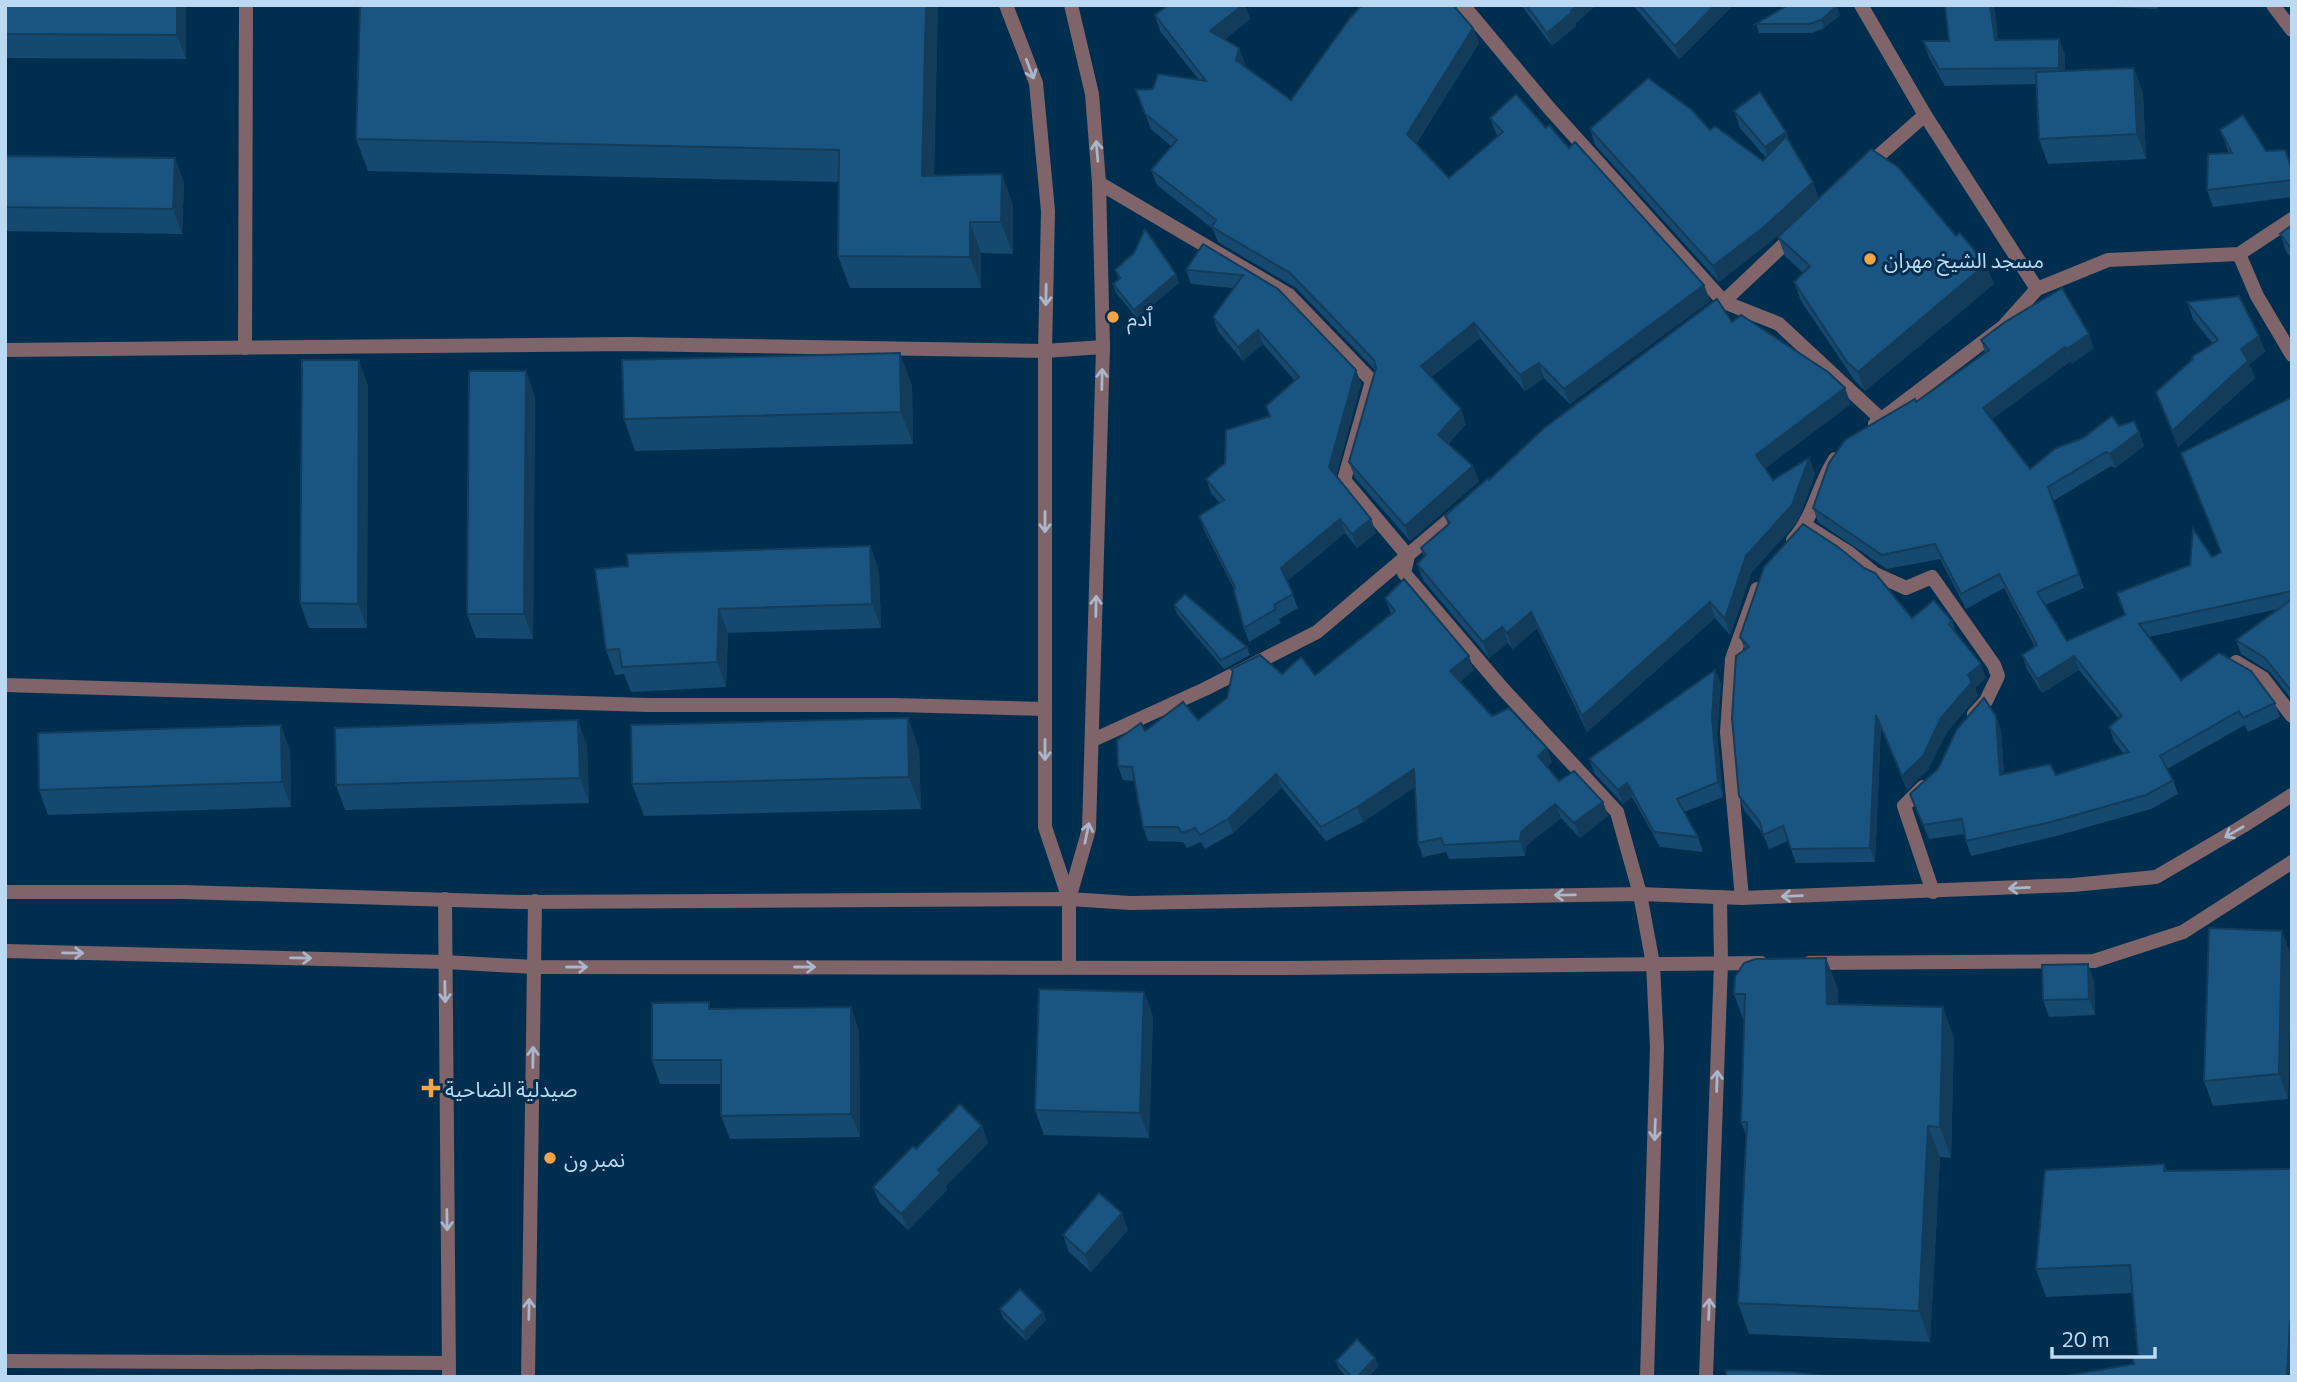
<svg xmlns="http://www.w3.org/2000/svg" width="2297" height="1382" font-family="Commissioner,'Noto Sans Arabic',sans-serif">
<rect width="100%" height="100%" fill="#002e4e"/>
<g fill="none" stroke-linecap="round" stroke-linejoin="round">
<g stroke="#7f6469" stroke-width="14">
<path d="M1006 5 1036 83 1048 211 1045 351V827L1069 899"/>
<path d="M1463 5 1549 108 1724 302 1779 324 1882 420"/>
<path d="M1861 5 1925 115 1867 166"/>
<path d="M2273 5 2292 30"/>
<path d="M1925 115 2037 289"/>
<path d="M1099 183 1289 295 1372 381 1344 480 1408 556 1404 573 1503 689 1617 812 1640 894 1653 964 1657 1047 1647 1377"/>
<path d="M2239 254 2257 296 2292 355"/>
<path d="M1706 316 1720 305 1794 235"/>
<path d="M245 348 246 5"/>
<path d="M5 350 628 344 1045 351 1103 347"/>
<path d="M1875 424 2004 326 2037 289 2108 260 2239 254 2292 219"/>
<path d="M1806 526 1849 553 1875 574 1906 588 1932 577 1994 665 1998 676 1986 701 1974 714"/>
<path d="M1793 540C1814 517 1818 485 1835 459"/>
<path d="M2236 662 2263 678 2292 716"/>
<path d="M5 685 648 705H895L1045 709"/>
<path d="M1093 740 1205 689 1317 632 1460 511"/>
<path d="M1923 787 1904 806 1933 892"/>
<path d="M5 892H183L520 902 1069 899 1130 903 1640 894 1742 898 2073 885 2156 877 2243 826 2292 795"/>
<path d="M1742 898 1727 732 1732 659 1757 589"/>
<path d="M445 899 449 1377"/>
<path d="M5 951 445 962 534 967 1288 968 1761 963"/>
<path d="M1809 963 2094 961 2183 932 2292 862"/>
<path d="M1069 967V899L1089 829 1103 347 1099 183 1092 94 1071 5"/>
<path d="M5 1361 449 1363"/>
<path d="M528 1377 535 901"/>
<path d="M1706 1377 1721 964 1720 897"/>
</g>
</g>
<g fill="#16496f">
<path d="M5 5H186V59L5 58Z"/>
<path d="M360 5H938L934 175 1013 205V254L981 253V288H850L838 256V182L368 171 356 139Z"/>
<path d="M1168 5H1245L1250 19 1225 39 1245 63 1244 66 1291 100 1473 28 1479 43 1416 144 1449 178 1498 136 1496 133 1490 118 1546 128 1569 148 1704 285 1710 301 1570 404 1544 378 1525 391 1480 338 1431 377 1466 424 1448 444 1479 481 1410 541 1355 478 1349 462 1375 370 1296 288 1218 242 1213 229 1157 185 1151 170 1171 146 1151 129 1136 90 1153 89 1199 80 1160 31 1155 15Z"/>
<path d="M1521 5H1596L1575 24 1576 26 1552 46Z"/>
<path d="M1633 5H1733L1679 59Z"/>
<path d="M2065 5H2160L2156 9Z"/>
<path d="M1840 15 1824 28 1812 33H1759L1756 24Z"/>
<path d="M2059 39 2065 55V71L2143 93 2146 159 2048 164 2039 139 2036 84 1945 86 1929 57 1923 41Z"/>
<path d="M1734 111 1786 132 1792 146 1819 198 1770 242 1719 282 1595 145 1590 129 1710 130 1763 161 1766 158 1740 128Z"/>
<path d="M2220 130 2266 151 2292 169V197L2213 207 2207 190 2229 153Z"/>
<path d="M5 156 184 182 182 234 5 231Z"/>
<path d="M2292 225V259L2286 251 2280 234Z"/>
<path d="M1778 237 1994 284 1865 391 1855 381 1801 301 1794 282 1803 273 1785 256Z"/>
<path d="M1203 244 1278 289 1356 370 1361 384 1336 476 1371 519 1376 533 1357 548 1345 533 1287 581 1298 608 1279 619 1281 623 1249 642 1244 628 1234 589 1204 530 1199 516 1219 502 1211 493 1206 479 1225 463 1270 416 1295 381 1263 344 1243 361 1218 331 1213 317 1233 288 1191 284 1186 270Z"/>
<path d="M1115 270 1179 283 1137 318 1116 293 1113 284 1119 280Z"/>
<path d="M2187 302 2259 336 2265 352 2249 364 2255 378 2178 447 2156 392 2213 344 2193 319Z"/>
<path d="M1732 322 1851 404 1765 468 1773 480 1809 458 1815 474 1798 521 1752 572 1730 635 1715 618 1587 732 1537 628 1513 649 1508 643 1489 658 1423 580 1417 564 1424 557 1421 548 1448 525 1445 516 1489 480Z"/>
<path d="M1981 340 2094 348 2072 364 2071 361 1992 419 2030 469 2119 426 2139 432 2144 446 2115 468 2111 466 2053 501 2084 588 2045 605 2067 641 2125 615 2220 552 2292 397V700L2270 672 2241 654 2236 640 2278 609 2149 637 2181 680 2275 703 2280 717 2248 732 2245 725 2167 769 2173 780 2178 794 2151 809 2056 836 1971 856 1966 841 1964 834 1929 839 1910 794 2001 730 2004 774 2056 775 2124 754 2114 741 2109 727 2119 719 2079 670 2042 693 2027 669 2022 655 2035 647 2004 588 1966 609 1940 559 1887 569 1818 522 1813 508 1916 402 1985 353Z"/>
<path d="M368 385 367 628H309L300 603Z"/>
<path d="M912 385 913 444 635 451 624 419Z"/>
<path d="M535 396 533 639 476 638 467 614Z"/>
<path d="M870 546 879 571 881 628 728 633 726 687 631 692 624 674 615 675 606 650Z"/>
<path d="M1385 598 1474 670 1460 682 1492 716 1547 748 1552 763 1547 767 1559 781 1603 802 1608 816 1580 838 1561 818 1526 846 1525 856 1449 859 1446 852 1423 857 1418 843 1415 787 1363 822 1326 841 1282 788 1233 833 1205 849 1201 842 1187 848 1183 842 1148 841 1143 827 1134 781 1123 780 1118 766 1145 731 1198 720 1227 698 1233 673 1231 669 1282 674 1315 675 1391 613Z"/>
<path d="M1174 605 1247 647 1250 655 1224 669 1177 614Z"/>
<path d="M1912 618 1952 621 1956 632 1986 678 1975 688 1978 696 1947 732 1928 770 1907 790 1881 729 1875 862 1796 863 1788 841 1769 849 1763 834 1744 810 1739 796 1745 650 1740 637Z"/>
<path d="M1715 670 1721 684 1717 733 1723 797 1684 812 1698 837 1703 852 1660 847 1632 797 1623 804 1595 774 1589 759Z"/>
<path d="M908 718 919 750 921 809 644 816 632 784Z"/>
<path d="M587 745 589 803 345 810 336 785Z"/>
<path d="M290 750 291 807 48 815 39 790Z"/>
<path d="M2282 931 2291 956 2288 1099 2213 1106 2204 1081Z"/>
<path d="M2088 964 2094 981 2095 1015 2049 1017 2043 1000Z"/>
<path d="M1838 989V1004L1954 1038 1951 1158 1940 1157 1930 1342 1749 1334 1738 1303 1746 1135 1741 1122 1744 1022 1734 994Z"/>
<path d="M1144 992 1153 1017 1149 1138 1044 1135 1035 1110Z"/>
<path d="M711 1009 859 1030 860 1137 730 1139 721 1116V1084H660L652 1060Z"/>
<path d="M982 1126 988 1143 946 1186 947 1190 908 1230 880 1203 873 1187 916 1149Z"/>
<path d="M2164 1164 2167 1171 2292 1169V1377L2134 1364 2138 1356 2132 1293 2046 1297 2036 1269Z"/>
<path d="M1128 1230 1091 1272 1069 1252 1063 1235Z"/>
<path d="M1000 1309 1043 1312 1046 1320 1026 1341 1003 1318Z"/>
<path d="M1336 1361 1379 1366 1368 1377H1347L1339 1369Z"/>
</g>
<g fill="#123c5a">
<path d="M177 5H186V59L177 35Z"/>
<path d="M926 5H938L933 207 922 176Z"/>
<path d="M1243 5H1245L1250 19 1216 46 1210 31Z"/>
<path d="M1577 5H1596L1575 24 1571 11Z"/>
<path d="M1715 5H1733L1679 59 1675 46Z"/>
<path d="M1990 5H1994L2001 56 1995 40Z"/>
<path d="M1837 6 1840 15 1824 28 1821 20Z"/>
<path d="M1571 13 1576 26 1552 46 1547 33Z"/>
<path d="M1473 28 1479 43 1412 149 1407 134Z"/>
<path d="M2059 39 2065 55V84L2059 68Z"/>
<path d="M1239 48 1245 63 1241 75 1236 60Z"/>
<path d="M2134 68 2143 93 2146 159 2137 134Z"/>
<path d="M1786 132 1793 149 1771 164 1765 147Z"/>
<path d="M175 158 184 182 182 234 173 209Z"/>
<path d="M1002 174 1013 205V254L1001 222Z"/>
<path d="M1813 182 1819 198 1770 242 1719 282 1713 266Z"/>
<path d="M970 222 981 253V288L970 257Z"/>
<path d="M1986 264 1994 284 1865 391 1858 372Z"/>
<path d="M1176 274 1179 283 1137 318 1134 310Z"/>
<path d="M1704 285 1710 301 1570 404 1564 389Z"/>
<path d="M1474 323 1480 338 1426 381 1421 366Z"/>
<path d="M1258 330 1263 344 1243 361 1238 347Z"/>
<path d="M2089 334 2094 348 2072 364 2067 349Z"/>
<path d="M2259 336 2265 352 2249 364 2255 378 2178 447 2172 431 2241 349Z"/>
<path d="M2065 347 2071 361 1988 422 1983 408Z"/>
<path d="M900 353 912 385 913 444 901 412Z"/>
<path d="M359 360 368 385 367 628 358 604Z"/>
<path d="M1539 363 1544 378 1525 391 1520 375Z"/>
<path d="M1356 370 1361 384 1335 481 1329 467Z"/>
<path d="M526 371 535 396 533 639 524 614Z"/>
<path d="M1845 388 1851 404 1762 471 1756 455Z"/>
<path d="M1461 409 1466 424 1443 450 1438 435Z"/>
<path d="M2139 432 2144 446 2115 468 2110 454Z"/>
<path d="M1809 458 1815 474 1798 521 1752 572 1730 635 1725 619 1746 556Z"/>
<path d="M1473 466 1479 481 1410 541 1405 526Z"/>
<path d="M1340 519 1345 533 1286 582 1281 568Z"/>
<path d="M1371 519 1376 533 1357 548 1352 534Z"/>
<path d="M870 546 879 571 881 628 872 604Z"/>
<path d="M1710 602 1715 618 1587 732 1582 716Z"/>
<path d="M719 609 728 633 726 687 717 662Z"/>
<path d="M1531 612 1537 628 1513 649 1507 633Z"/>
<path d="M1502 627 1508 643 1489 658 1483 642Z"/>
<path d="M1469 656 1474 670 1455 686 1450 671Z"/>
<path d="M2074 656 2079 670 2042 693 2037 679Z"/>
<path d="M1981 664 1986 678 1975 688 1978 696 1947 732 1928 770 1907 790 1902 776 1941 718 1968 675Z"/>
<path d="M1715 670 1721 684 1717 733 1723 797 1718 782 1712 718Z"/>
<path d="M1876 715 1881 729 1875 862 1870 848Z"/>
<path d="M1996 716 2001 730 2005 789 2000 775Z"/>
<path d="M908 718 919 750 921 809 909 777Z"/>
<path d="M578 720 587 745 589 803 580 778Z"/>
<path d="M281 725 290 750 291 807 282 782Z"/>
<path d="M1547 748 1552 763 1544 770 1538 756Z"/>
<path d="M1414 769 1419 784 1363 822 1357 807Z"/>
<path d="M1276 774 1282 788 1233 833 1228 819Z"/>
<path d="M1627 783 1632 797 1623 804 1618 790Z"/>
<path d="M1603 802 1608 816 1580 838 1574 823Z"/>
<path d="M1555 804 1561 818 1526 846 1525 856 1520 841 1521 832Z"/>
<path d="M2282 931 2291 956 2288 1099 2279 1074Z"/>
<path d="M1826 958 1838 989V1035L1827 1004Z"/>
<path d="M2088 964 2094 981 2095 1015 2089 999Z"/>
<path d="M1144 992 1153 1017 1149 1138 1140 1113Z"/>
<path d="M851 1007 859 1030 860 1137 851 1114Z"/>
<path d="M1943 1007 1954 1038 1951 1158 1940 1127Z"/>
<path d="M982 1126 988 1143 946 1186 947 1190 908 1230 901 1214 938 1170Z"/>
<path d="M1928 1126 1940 1157 1930 1342 1919 1311Z"/>
<path d="M1122 1213 1128 1230 1091 1272 1085 1255Z"/>
<path d="M1043 1312 1046 1320 1026 1341 1023 1332Z"/>
<path d="M2290 1321 2292 1326V1377H2287Z"/>
<path d="M1375 1358 1379 1366 1368 1377H1357Z"/>
</g>
<g fill="#1a5581" stroke="#123c5a" stroke-width="2">
<path d="M5 5H177V35L5 34Z"/>
<path d="M360 5H926L922 176 1002 174 1001 222H970V257L838 256 839 150 356 139Z"/>
<path d="M1168 5H1243L1210 31 1239 48 1236 60 1291 100 1350 18 1362 5H1453L1473 28 1407 134 1449 178 1503 132 1490 118 1516 94 1546 128 1549 125 1569 148 1575 142 1704 285 1564 389 1539 363 1520 375 1474 323 1421 366 1461 409 1438 435 1473 466 1405 526 1349 462 1376 368 1374 360 1290 273 1212 227 1216 220 1151 170 1177 140 1145 114 1136 90 1153 89 1158 74 1206 81 1155 15Z"/>
<path d="M1526 5H1577L1571 11V13L1547 33Z"/>
<path d="M1639 5H1715L1675 46Z"/>
<path d="M1788 5H1837V6L1821 20 1809 24H1756Z"/>
<path d="M1945 5H1990L1995 40 2059 39V68L1939 69 1923 41H1949Z"/>
<path d="M2134 68 2137 134 2039 139 2036 72Z"/>
<path d="M1648 78 1692 110 1710 130 1715 126 1763 161 1786 136 1813 182 1764 227 1713 266 1590 129Z"/>
<path d="M1760 92 1786 132 1765 147 1734 111Z"/>
<path d="M2243 115 2266 151 2285 150 2292 169V180L2207 190 2208 154 2232 153 2220 130Z"/>
<path d="M1871 149 1898 167 1956 236 1960 233 1986 264 1858 372 1847 362 1794 282 1810 266 1778 237Z"/>
<path d="M5 156 175 158 173 209 5 207Z"/>
<path d="M2292 225V250L2280 234Z"/>
<path d="M1145 229 1176 274 1134 310 1113 284 1120 278 1115 270 1134 253Z"/>
<path d="M1203 244 1278 289 1356 370 1329 467 1371 519 1352 534 1340 519 1281 568 1293 594 1274 605 1276 609 1244 628 1234 591 1235 587 1199 516 1224 500 1206 479 1225 463 1226 430 1270 416 1266 406 1299 377 1258 330 1238 347 1213 317 1243 275 1186 270Z"/>
<path d="M2062 288 2089 334 2067 349 2065 347 1983 408 2030 469 2056 448 2083 438 2112 416 2119 426 2134 421 2139 432 2110 454 2106 452 2048 487 2079 574 2037 592 2067 641 2125 615 2117 593 2190 565 2193 529 2212 557 2221 552 2181 453 2292 397V591L2139 624 2181 680 2219 653 2251 671 2275 703 2243 718 2239 711 2160 756 2173 780 2146 795 2051 822 1966 841 1962 819 1923 825 1910 794 1938 769 1957 729 1984 698 1996 716 2000 775 2050 764 2056 775 2129 752 2109 727 2122 716 2074 656 2037 679 2022 655 2037 645 1999 574 1961 594 1935 544 1882 555 1813 508 1829 463 1845 440 1915 399 1916 402 1989 350 1981 340 2005 322Z"/>
<path d="M2239 296 2259 336 2241 349 2248 361 2172 431 2156 392 2193 359 2192 357 2218 340 2187 302Z"/>
<path d="M1717 299 1732 322 1741 315 1828 372 1845 388 1756 455 1773 480 1809 458 1792 505 1746 556 1725 619 1710 602 1582 716 1531 612 1507 633 1502 627 1483 642 1417 564 1426 555 1421 548 1450 523 1445 516 1488 478 1489 480 1543 429Z"/>
<path d="M900 353 901 412 624 419 622 360Z"/>
<path d="M302 360H359L358 604 300 603Z"/>
<path d="M469 371H526L524 614H467Z"/>
<path d="M1803 524 1838 547 1864 568 1875 573 1912 618 1934 600 1952 621 1949 624 1981 664 1968 675 1972 682 1941 718 1923 756 1902 776 1876 715 1870 848 1791 849 1783 826 1763 835 1760 822 1739 796 1732 718 1736 656 1749 647 1740 637 1764 567Z"/>
<path d="M870 546 872 604 719 609 717 662 622 667 619 649 606 650 595 569 628 566 627 554Z"/>
<path d="M1404 579 1469 656 1450 671 1492 716 1509 708 1547 748 1538 756 1559 781 1574 771 1603 802 1574 823 1555 804 1521 832 1520 841 1444 845 1441 838 1418 843 1414 769 1357 807 1321 827 1276 774 1228 819 1200 835 1195 828 1182 833 1178 827H1143L1132 767 1118 766 1117 740 1141 723 1145 731 1183 702 1198 720 1227 698 1233 671 1231 669 1260 655 1282 674 1301 657 1315 675 1395 611 1385 598Z"/>
<path d="M1185 594 1247 647 1221 660 1174 605Z"/>
<path d="M2292 599V692L2265 658 2236 640Z"/>
<path d="M1715 670 1712 718 1718 782 1677 799 1698 837 1654 832 1627 783 1618 790 1589 759Z"/>
<path d="M908 718 909 777 632 784 631 725Z"/>
<path d="M578 720 580 778 336 785 335 728Z"/>
<path d="M281 725 282 782 39 790 38 733Z"/>
<path d="M2209 928 2282 931 2279 1074 2204 1081Z"/>
<path d="M1826 958 1827 1004 1943 1007 1940 1127 1928 1126 1919 1311 1738 1303 1747 1122H1741L1745 994H1734L1735 977 1744 963 1756 959Z"/>
<path d="M2088 964 2089 999 2043 1000 2042 965Z"/>
<path d="M1039 989 1144 992 1140 1113 1035 1110Z"/>
<path d="M709 1002V1009L851 1007V1114L721 1116V1060H652V1003Z"/>
<path d="M960 1104 982 1126 938 1170 941 1173 901 1214 873 1187 913 1146 916 1149Z"/>
<path d="M2164 1164V1171L2292 1169V1321H2290L2287 1377H2059L2134 1364 2132 1357 2138 1356 2130 1265 2036 1269 2045 1170Z"/>
<path d="M1099 1193 1122 1213 1085 1255 1063 1235Z"/>
<path d="M1020 1289 1043 1312 1023 1332 1000 1309Z"/>
<path d="M1357 1339 1375 1358 1357 1377H1352L1336 1361Z"/>
<path d="M1726 1370 1793 1372 1837 1377H1726Z"/>
</g>
<defs><path id="oneway-shaft" d="M-6 0H5M1.5-3L5.5 0L1.5 3" fill="none" stroke-width="1.6" stroke-linecap="round" stroke-linejoin="round" transform="scale(1.75)"/></defs>
<g stroke="#aab6ca">
<use href="#oneway-shaft" transform="translate(1030 69) rotate(69)"/>
<use href="#oneway-shaft" transform="translate(1097 151) rotate(-95)"/>
<use href="#oneway-shaft" transform="translate(1046 295) rotate(91)"/>
<use href="#oneway-shaft" transform="translate(1102 379) rotate(-89)"/>
<use href="#oneway-shaft" transform="translate(1045 522) rotate(90)"/>
<use href="#oneway-shaft" transform="translate(1096 606) rotate(-89)"/>
<use href="#oneway-shaft" transform="translate(1045 750) rotate(90)"/>
<use href="#oneway-shaft" transform="translate(2234 832) rotate(150)"/>
<use href="#oneway-shaft" transform="translate(1087 833) rotate(-78)"/>
<use href="#oneway-shaft" transform="translate(2019 888) rotate(177)"/>
<use href="#oneway-shaft" transform="translate(1565 895) rotate(179)"/>
<use href="#oneway-shaft" transform="translate(1792 896) rotate(178)"/>
<use href="#oneway-shaft" transform="translate(73 953) rotate(1)"/>
<use href="#oneway-shaft" transform="translate(301 958) rotate(1)"/>
<use href="#oneway-shaft" transform="translate(577 967)"/>
<use href="#oneway-shaft" transform="translate(805 967)"/>
<use href="#oneway-shaft" transform="translate(445 992) rotate(89)"/>
<use href="#oneway-shaft" transform="translate(533 1057) rotate(-89)"/>
<use href="#oneway-shaft" transform="translate(1717 1081) rotate(-88)"/>
<use href="#oneway-shaft" transform="translate(1655 1130) rotate(92)"/>
<use href="#oneway-shaft" transform="translate(447 1220) rotate(89)"/>
<use href="#oneway-shaft" transform="translate(529 1309) rotate(-89)"/>
<use href="#oneway-shaft" transform="translate(1709 1309) rotate(-88)"/>
</g>
<g fill="#f5a346" stroke="#002e4e" stroke-width="2.5">
<circle cx="1870" cy="259" r="7"/>
<circle cx="1113" cy="317" r="7"/>
<path d="M427.5 1077.5h7v7h7v7h-7v7h-7v-7h-7v-7h7z"/>
<circle cx="550" cy="1158" r="7"/>
</g>
<g text-anchor="middle" dominant-baseline="central" stroke-width="6" stroke-linejoin="round" paint-order="stroke">
<g font-size="21" fill="#bcd9f3" stroke="#002e4e" text-anchor="start">
<text x="1884" y="259">مسجد الشيخ مهران</text>
<text x="1127" y="317">ٱدم</text>
<text x="445" y="1088">صيدلية الضاحية</text>
<text x="564" y="1158">نمبر ون</text>
</g>
</g>
<rect width="2297" height="1382" fill="none" stroke="#bcd9f3" stroke-width="14"/>
<path d="M2052 1347v10h103v-10" fill="none" stroke="#bcd9f3" stroke-width="3.5"/>
<text x="2062" y="1347" font-size="21" fill="#bcd9f3" stroke="#002e4e" stroke-width="5" paint-order="stroke">20 m</text>
</svg>
